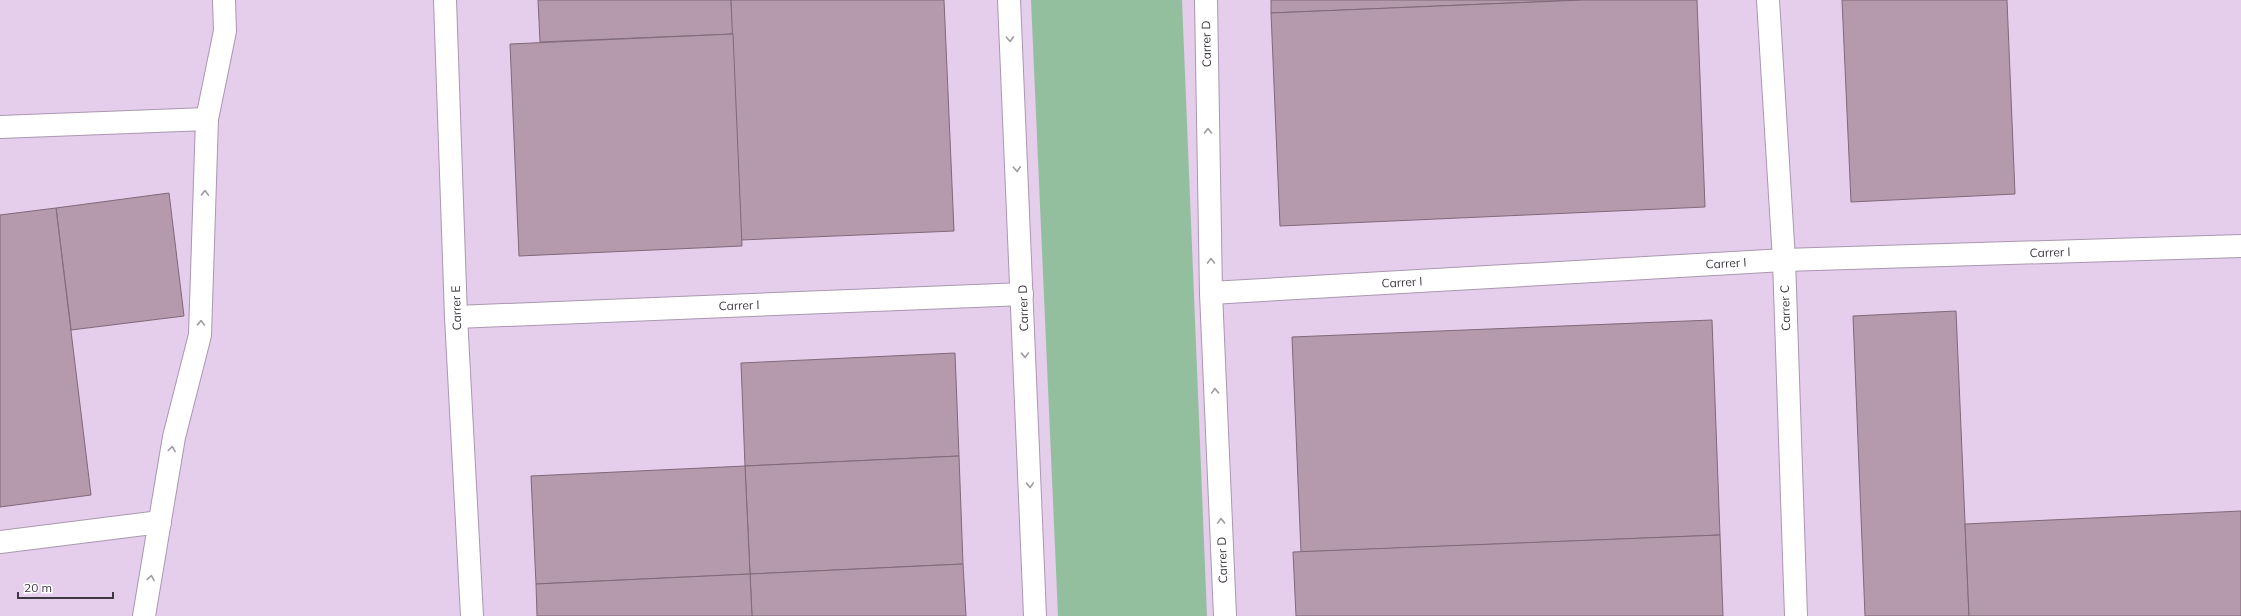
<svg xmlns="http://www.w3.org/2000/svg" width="2241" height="616" font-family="Mulish,sans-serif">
<rect width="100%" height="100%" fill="#eedbf4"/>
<rect fill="#e5cdec" x="0" y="0" width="2241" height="616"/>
<path fill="#94bf9f" d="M1031 0H1182L1207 616H1058Z"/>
<g fill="#b49aac" stroke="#806979">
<path d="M538 0H731L733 34 540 42Z"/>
<path d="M731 0H944L954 231 741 240Z"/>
<path d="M1271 0H1583L1271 13Z"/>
<path d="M1583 0H1697L1705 207 1280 226 1271 13Z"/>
<path d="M1842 0H2007L2015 194 1851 202Z"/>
<path d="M733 34 742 246 519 256 510 44Z"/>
<path d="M169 193 184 316 71 330 56 208Z"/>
<path d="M56 208 91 495 0 507V215Z"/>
<path d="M1956 311 1969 616H1865L1853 316Z"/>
<path d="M1712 320 1720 535 1301 552 1292 337Z"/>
<path d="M955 353 959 456 745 466 741 363Z"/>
<path d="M959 456 963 564 750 574 745 466Z"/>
<path d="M745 466 750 574 536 584 531 476Z"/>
<path d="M2241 511V616H1969L1965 524Z"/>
<path d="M1720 535 1723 616H1296L1293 552Z"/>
<path d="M963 564 966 616H752L750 574Z"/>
<path d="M750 574 752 616H537L536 584Z"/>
</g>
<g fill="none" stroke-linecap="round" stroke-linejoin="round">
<defs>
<g id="minor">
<path d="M445 0 456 317 472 616"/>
<path d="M1009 0 1035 616"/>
<path d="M1206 0 1211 293 1225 616"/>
<path d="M1768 0 1784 260 1796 616"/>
<path d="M0 127 207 119"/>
<path d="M1211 293 1784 260 2241 246"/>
<path d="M456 317 1022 294"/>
<path d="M0 542 160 522"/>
<path d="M144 616 174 437 200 335 207 119 225 31 224 0"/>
</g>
</defs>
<use href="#minor" stroke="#aa98af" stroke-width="24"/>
<use href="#minor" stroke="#fff" stroke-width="22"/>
</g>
<defs><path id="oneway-chevron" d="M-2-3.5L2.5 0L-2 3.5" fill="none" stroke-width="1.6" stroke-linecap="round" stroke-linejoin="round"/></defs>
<g stroke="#9f9ba0">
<use href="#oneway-chevron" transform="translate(1010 39) rotate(87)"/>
<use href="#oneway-chevron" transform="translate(1208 131) rotate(-91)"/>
<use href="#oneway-chevron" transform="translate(1017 169) rotate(87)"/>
<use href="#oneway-chevron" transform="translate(205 193) rotate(-88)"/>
<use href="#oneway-chevron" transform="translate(1211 261) rotate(-91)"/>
<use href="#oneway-chevron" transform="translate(201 323) rotate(-88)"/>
<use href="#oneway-chevron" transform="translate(1025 355) rotate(88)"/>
<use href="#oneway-chevron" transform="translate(1215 391) rotate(-92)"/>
<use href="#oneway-chevron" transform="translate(172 449) rotate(-81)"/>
<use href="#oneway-chevron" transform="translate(1030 485) rotate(88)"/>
<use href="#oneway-chevron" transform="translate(1221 521) rotate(-92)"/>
<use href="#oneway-chevron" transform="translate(151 578) rotate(-81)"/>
</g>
<g text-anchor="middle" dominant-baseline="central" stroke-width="3.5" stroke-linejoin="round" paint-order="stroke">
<g font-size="12" fill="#3f3741" stroke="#fff">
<text transform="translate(1206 44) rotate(-91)">Carrer D</text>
<text transform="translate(2050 252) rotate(-2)">Carrer I</text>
<text transform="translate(1726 263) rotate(-3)">Carrer I</text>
<text transform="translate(1402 282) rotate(-3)">Carrer I</text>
<text transform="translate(739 305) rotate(-2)">Carrer I</text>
<text transform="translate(456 308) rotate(-92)">Carrer E</text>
<text transform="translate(1023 308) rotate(-92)">Carrer D</text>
<text transform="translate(1785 308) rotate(-92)">Carrer C</text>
<text transform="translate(1222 560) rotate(-92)">Carrer D</text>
</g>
</g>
<path d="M18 592v6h95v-6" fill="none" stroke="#3f3741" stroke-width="2"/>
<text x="24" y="592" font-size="12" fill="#3f3741" stroke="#ffffff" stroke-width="3" paint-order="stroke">20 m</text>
</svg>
